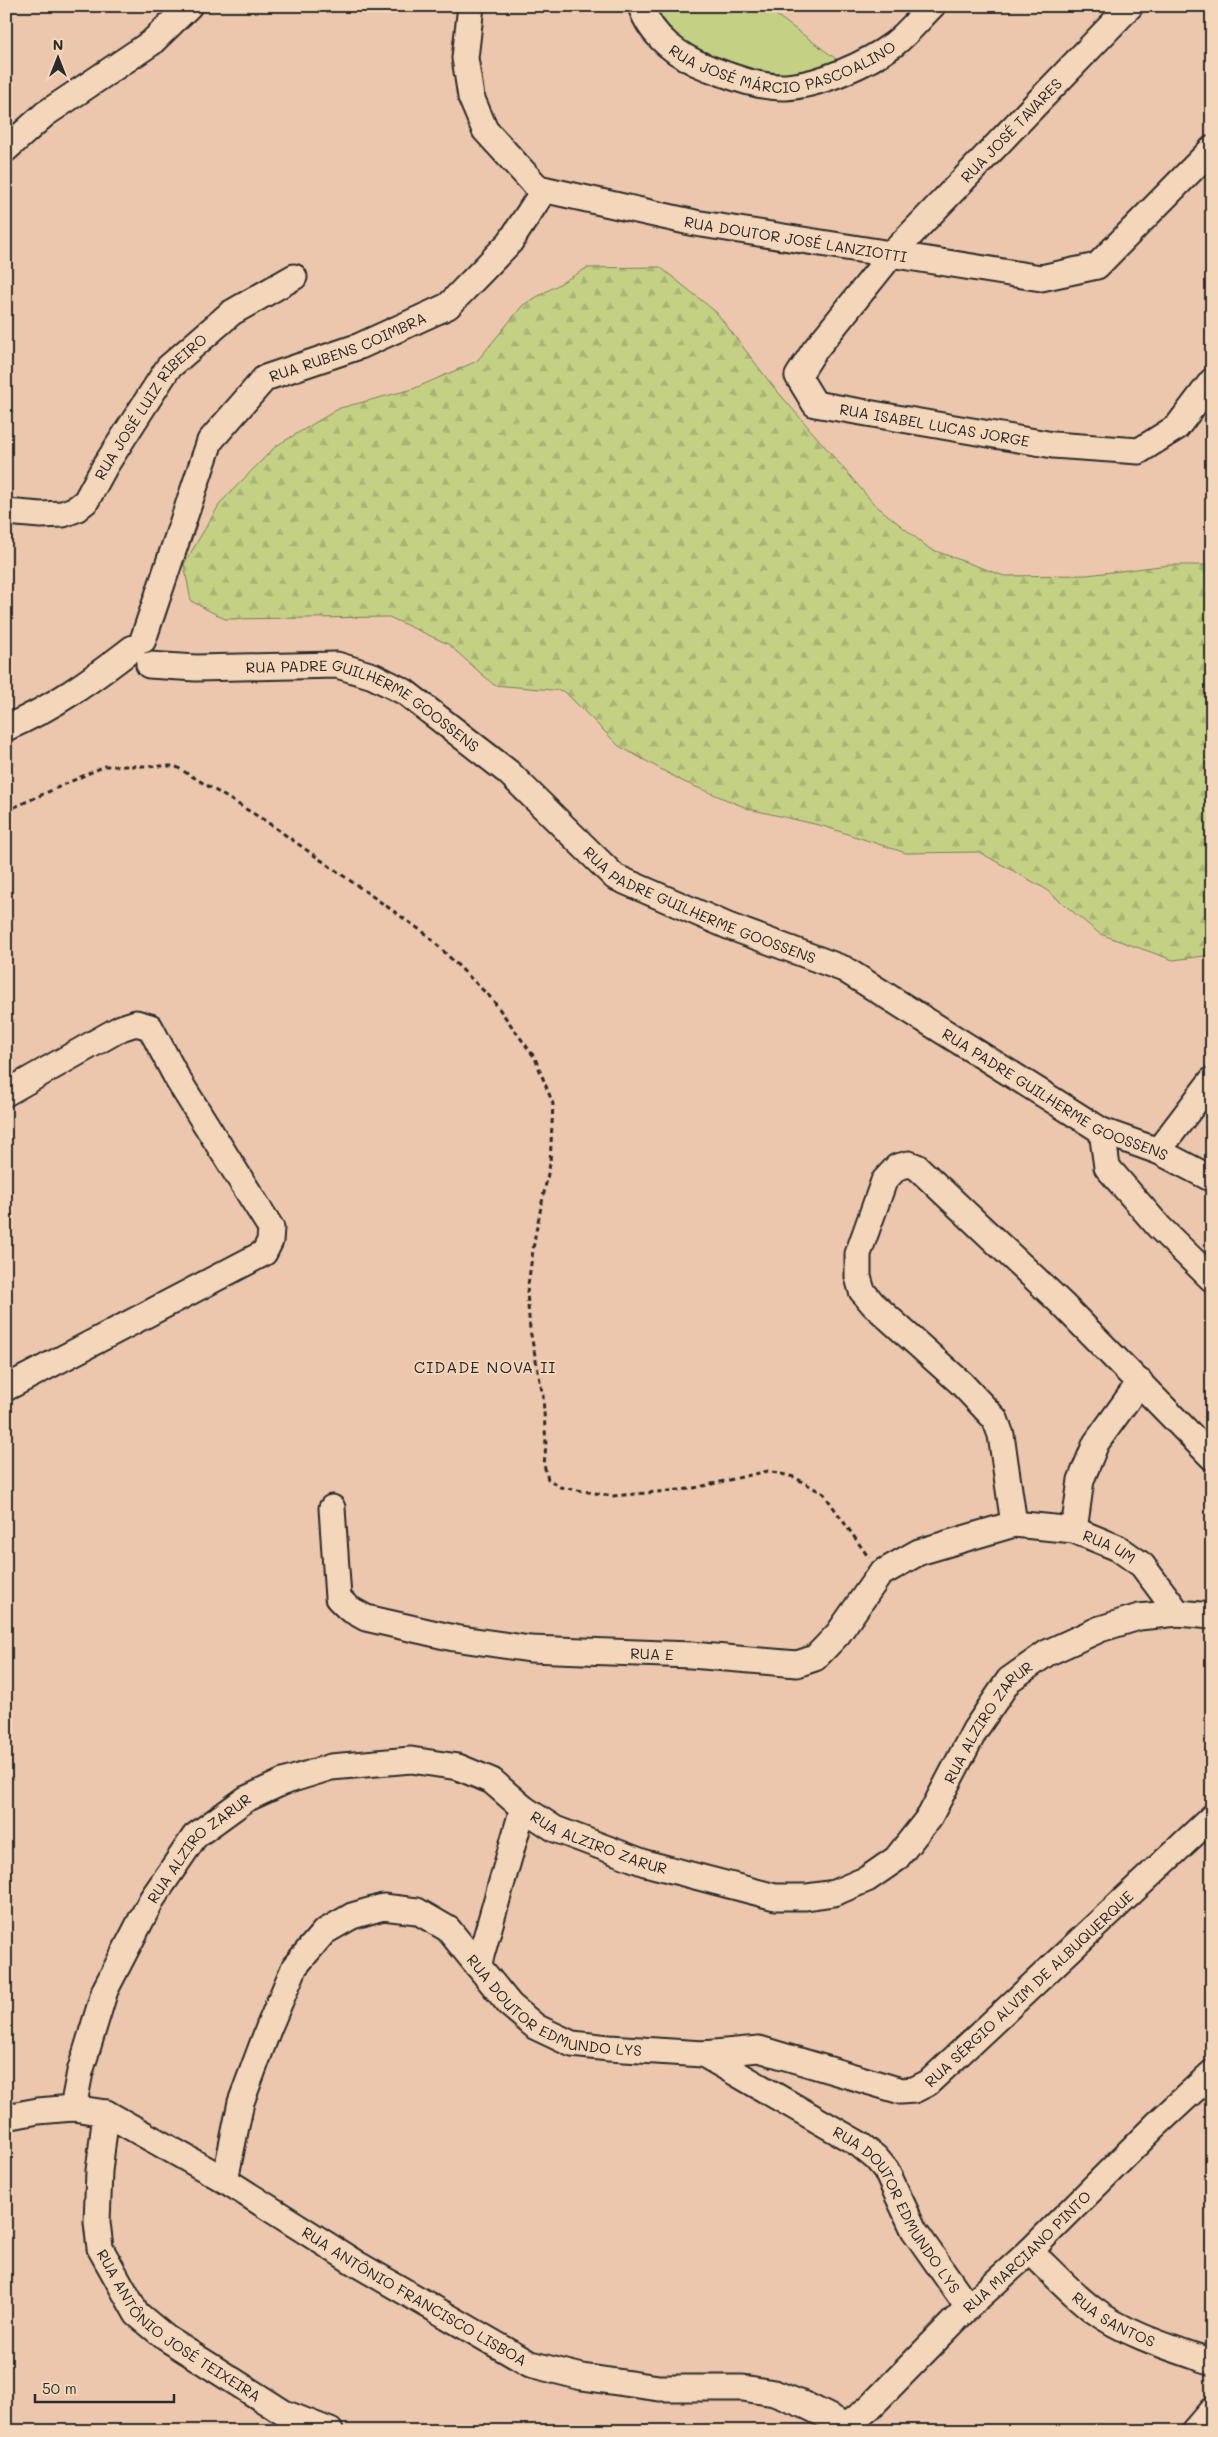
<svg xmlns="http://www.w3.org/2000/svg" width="1218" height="2437" font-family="Mali,sans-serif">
<defs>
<pattern id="forest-firs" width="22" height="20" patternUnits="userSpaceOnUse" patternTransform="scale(1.25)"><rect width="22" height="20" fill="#c4d185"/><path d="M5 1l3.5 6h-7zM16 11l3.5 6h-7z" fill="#a9b473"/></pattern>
</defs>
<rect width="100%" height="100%" fill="#ecc7ad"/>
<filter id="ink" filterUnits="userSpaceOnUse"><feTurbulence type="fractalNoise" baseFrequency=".02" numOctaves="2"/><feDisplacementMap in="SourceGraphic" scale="10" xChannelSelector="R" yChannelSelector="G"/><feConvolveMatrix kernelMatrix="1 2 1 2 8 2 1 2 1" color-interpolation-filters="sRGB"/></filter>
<g filter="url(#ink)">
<path fill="url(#forest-firs)" stroke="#787e58" d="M660 267 716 312 772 385 874 504 930 549 1004 576 1087 575 1169 565H1212V955L1173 960 1100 934 1044 888 979 852 906 853 823 826 749 809 684 782 619 746 564 691 494 685 448 644 389 617 225 619 191 601 184 564 221 502 276 446 340 408 413 389 477 361 523 305 587 268Z"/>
<path fill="#c4d185" stroke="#787e58" d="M652 6H764L843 64 789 80 699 59 674 37 655 13Z"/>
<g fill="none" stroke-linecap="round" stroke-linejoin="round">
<defs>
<g id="minor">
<path id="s1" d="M471 6 465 58 471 97 485 130 538 188 695 223 1041 278 1097 266 1212 149"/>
<path id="s2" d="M641 6C651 37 679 57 708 68 732 77 760 88 786 87 819 85 867 64 894 44 908 33 920 18 932 6"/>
<path id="s3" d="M1130 6 892 254 814 351 798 376 815 404 1053 445 1139 451 1177 427 1212 381"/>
<path d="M6 149 45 114 151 43 189 6"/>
<path id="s4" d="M6 512 41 515 63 514 76 509 86 501 105 466 168 368 231 313 294 277"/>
<path id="s5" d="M143 640 210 441 265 378 360 346 448 306 510 242 544 190"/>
<path id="s6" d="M149 665 196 668 337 665 373 676 405 692 508 772 615 877 728 926 844 969 1102 1131 1158 1151 1212 1179"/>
<path d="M6 728C53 708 93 679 133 648"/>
<path d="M6 1093 121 1028 136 1023 150 1027 178 1080 271 1228 270 1241 264 1253 6 1388"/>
<path d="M1102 1131 1107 1167 1159 1227 1212 1279"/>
<path d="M1158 1151 1212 1080"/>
<path id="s7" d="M332 1508 338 1598 348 1608 366 1618 454 1638 530 1649 691 1655 797 1664 815 1658 838 1634 880 1574 919 1552 1014 1524 1074 1530 1118 1548 1142 1565 1178 1613"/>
<path d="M1014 1524 1001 1435 995 1419 961 1383 873 1304 862 1291 858 1277V1254L884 1181 897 1167 909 1164 917 1167 1062 1304 1212 1457"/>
<path d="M1074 1530 1081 1480 1096 1443 1140 1382"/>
<path d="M478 1966 523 1808"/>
<path id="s8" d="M703 2054 759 2049 901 2091 914 2090 928 2083 1212 1817"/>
<path id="s9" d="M73 2108 80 2072 105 1990 152 1899 195 1836 246 1799 283 1782 331 1767 411 1760 458 1767 492 1781 523 1808 555 1829 645 1863 775 1897H806L834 1893 867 1879 896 1859 930 1816 975 1730 1009 1680 1047 1653 1100 1629 1139 1617 1178 1613 1212 1616"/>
<path id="s10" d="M106 2113 99 2171 97 2222 100 2248 137 2314 166 2338 284 2413 330 2431"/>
<path id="s11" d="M6 2117 38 2111 73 2108 106 2113 225 2180 357 2264 530 2364 582 2377 659 2388H743L774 2393 807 2406 847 2426"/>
<path id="s12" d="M225 2180 241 2102 269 2027 295 1966 324 1932 352 1916 383 1907 417 1911 448 1929 510 2005 536 2027 572 2044 609 2048 703 2054 859 2144 876 2158 886 2170 914 2230 968 2307"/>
<path id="s13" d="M1030 2251C1050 2270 1070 2292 1092 2309 1124 2334 1174 2349 1212 2362"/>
<path id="s14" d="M849 2431 847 2426 870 2407 968 2307 1030 2251 1156 2125 1212 2073"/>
<path d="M1194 2431 1212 2410"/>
</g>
</defs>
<use href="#minor" stroke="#2b2b2b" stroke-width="29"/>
<path stroke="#2b2b2b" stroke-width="3" stroke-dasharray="5 4" stroke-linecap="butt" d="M6 811 105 766H175L264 820 426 934 492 999 535 1058 553 1104 550 1164 535 1236 527 1292 530 1330 543 1396 546 1445 544 1465 548 1479 560 1487 613 1496 690 1489 768 1471 794 1477 824 1494 869 1558"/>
<use href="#minor" stroke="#f4d7ba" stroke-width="25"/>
</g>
</g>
<g text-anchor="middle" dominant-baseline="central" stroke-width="4" stroke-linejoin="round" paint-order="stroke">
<g font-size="15" fill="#2b2b2b" stroke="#f4d7ba">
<text stroke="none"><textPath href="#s2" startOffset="172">RUA JOSÉ MÁRCIO PASCOALINO</textPath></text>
<text transform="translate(1011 130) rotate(-46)">RUA JOSÉ TAVARES</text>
<text stroke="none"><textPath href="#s1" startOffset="469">RUA DOUTOR JOSÉ LANZIOTTI</textPath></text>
<text stroke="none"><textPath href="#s5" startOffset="382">RUA RUBENS COIMBRA</textPath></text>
<text stroke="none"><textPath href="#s4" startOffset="199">RUA JOSÉ LUIZ RIBEIRO</textPath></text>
<text stroke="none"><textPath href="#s3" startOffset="652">RUA ISABEL LUCAS JORGE</textPath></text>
<text stroke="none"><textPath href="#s6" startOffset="225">RUA PADRE GUILHERME GOOSSENS</textPath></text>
<text stroke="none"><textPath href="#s6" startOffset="630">RUA PADRE GUILHERME GOOSSENS</textPath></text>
<text stroke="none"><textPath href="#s6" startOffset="1035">RUA PADRE GUILHERME GOOSSENS</textPath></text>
<text stroke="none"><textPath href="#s7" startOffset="928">RUA UM</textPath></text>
<text stroke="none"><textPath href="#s7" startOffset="414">RUA E</textPath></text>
<text stroke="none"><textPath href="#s9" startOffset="1226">RUA ALZIRO ZARUR</textPath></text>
<text stroke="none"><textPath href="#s9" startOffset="745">RUA ALZIRO ZARUR</textPath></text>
<text stroke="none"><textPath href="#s9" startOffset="295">RUA ALZIRO ZARUR</textPath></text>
<text stroke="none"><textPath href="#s8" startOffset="371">RUA SÉRGIO ALVIM DE ALBUQUERQUE</textPath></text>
<text stroke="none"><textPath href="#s12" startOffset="544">RUA DOUTOR EDMUNDO LYS</textPath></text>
<text stroke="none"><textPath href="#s12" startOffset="964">RUA DOUTOR EDMUNDO LYS</textPath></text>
<text stroke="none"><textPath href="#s14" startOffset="256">RUA MARCIANO PINTO</textPath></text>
<text stroke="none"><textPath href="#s11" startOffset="460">RUA ANTÔNIO FRANCISCO LISBOA</textPath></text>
<text stroke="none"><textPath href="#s13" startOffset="109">RUA SANTOS</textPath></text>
<text stroke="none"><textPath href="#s10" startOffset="249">RUA ANTÔNIO JOSÉ TEIXEIRA</textPath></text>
</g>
<g font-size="16" letter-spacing="1" fill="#2b2b2b" stroke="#f4d7ba">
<text x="485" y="1366">CIDADE NOVA II</text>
</g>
</g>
<rect width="1218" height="2437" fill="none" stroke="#f4d7ba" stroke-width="25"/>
<rect x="12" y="12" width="1193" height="2412" fill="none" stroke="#2b2b2b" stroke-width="2" filter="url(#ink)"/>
<g transform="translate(58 58)" stroke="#f4d7ba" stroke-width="4" paint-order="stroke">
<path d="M0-4L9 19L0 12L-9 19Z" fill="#2b2b2b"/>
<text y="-8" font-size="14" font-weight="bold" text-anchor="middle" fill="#2b2b2b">N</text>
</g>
<path d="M35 2394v8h139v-8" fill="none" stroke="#2b2b2b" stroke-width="2.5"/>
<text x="42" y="2394" font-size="15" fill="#2b2b2b" stroke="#f4d7ba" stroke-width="4" paint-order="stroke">50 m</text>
</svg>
